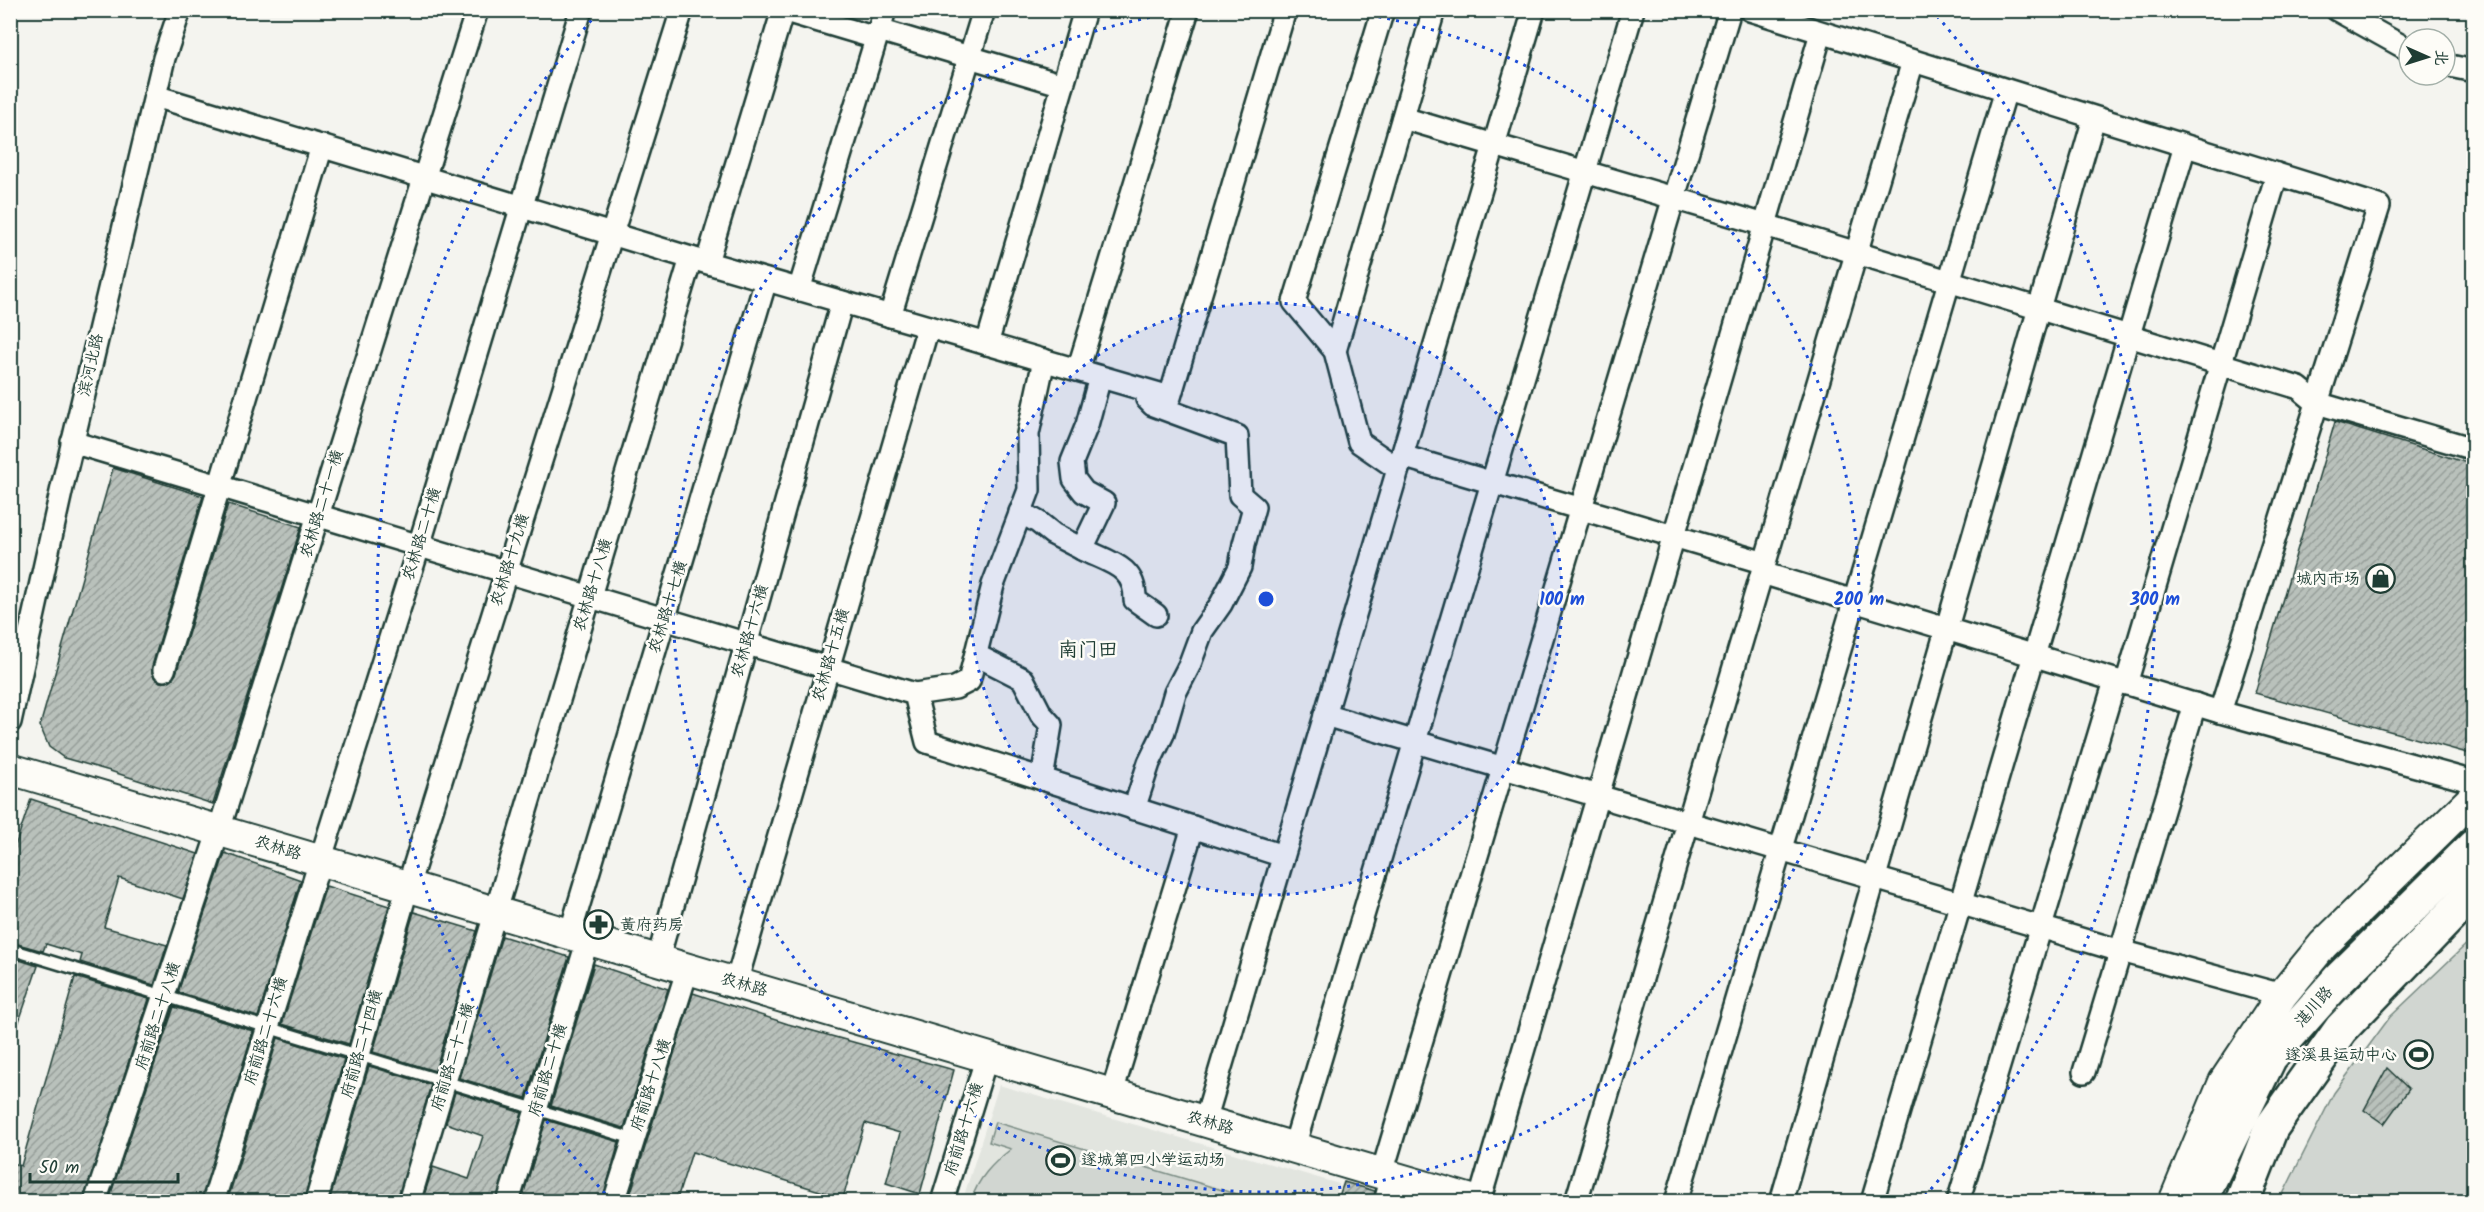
<svg xmlns="http://www.w3.org/2000/svg" width="2484" height="1212" font-family="Kalam,'LXGW WenKai TC',sans-serif">
<defs>
<pattern id="building-hatch" width="6" height="6" patternUnits="userSpaceOnUse" patternTransform="scale(1.5)"><rect width="6" height="6" fill="#b9c1bb"/><path d="M-1 1l2-2M0 6l6-6M5 7l2-2" fill="none" stroke="#969e99"/></pattern>
</defs>
<rect width="100%" height="100%" fill="#f4f4ef"/>
<filter id="ink" filterUnits="userSpaceOnUse"><feTurbulence type="fractalNoise" baseFrequency=".0167" numOctaves="2"/><feDisplacementMap in="SourceGraphic" scale="12" xChannelSelector="R" yChannelSelector="G"/><feConvolveMatrix kernelMatrix="1 2 1 2 8 2 1 2 1" color-interpolation-filters="sRGB"/></filter>
<g filter="url(#ink)">
<path fill="#e2e5df" d="M999 1085 1339 1184 1334 1202H962Z"/>
<g fill="#d1d6d1" stroke="#788a82" stroke-width="1.5">
<path d="M2473 938V1201L2279 1202 2334 1093 2390 1017Z"/>
<path d="M995 1122 1259 1201H971C978 1178 992 1164 1011 1149L989 1142Z"/>
</g>
<g fill="url(#building-hatch)" stroke="#1f3d34" stroke-width="1.5">
<path d="M2335 422 2474 465V755L2255 693Z"/>
<path d="M113 468 203 496 152 666V673L160 682H167L176 674 228 504 301 527 213 804 110 771 64 758 49 747 40 726Z"/>
<path d="M31 799 198 854 183 899 119 878 104 927 167 945 154 985 80 962 82 955 46 944 43 951 10 942V861Z"/>
<path d="M225 853 301 880 258 1017 178 992Z"/>
<path d="M326 886 389 906 349 1044 282 1024Z"/>
<path d="M414 912 477 931 435 1071 373 1052Z"/>
<path d="M502 936 569 957 526 1098 459 1078Z"/>
<path d="M10 957 38 966 13 1039 10 1038Z"/>
<path d="M594 964 668 989 624 1128 551 1106Z"/>
<path d="M75 977 149 999 83 1202H10V1162L21 1166Z"/>
<path d="M693 993 788 1024 954 1070 920 1194 886 1183 900 1133 865 1123 843 1198 692 1152 676 1202H628Z"/>
<path d="M174 1007 253 1031 201 1202H125L110 1196Z"/>
<path d="M278 1038 344 1059 303 1202H227Z"/>
<path d="M369 1066 431 1085 397 1202H341L330 1198Z"/>
<path d="M2387 1068 2409 1089 2384 1124 2364 1110Z"/>
<path d="M455 1092 522 1113 496 1202H422L433 1167 469 1179 483 1136 446 1123Z"/>
<path d="M546 1120 619 1142 602 1202H521Z"/>
<path d="M1344 1182 1375 1191 1373 1202H1337Z"/>
</g>
<g fill="none" stroke-linecap="round" stroke-linejoin="round">
<defs>
<path id="lane" d="M10 949 634 1139"/>
<g id="street">
<path d="M782 10 876 38"/>
<path d="M1383 10 1294 302 1335 351 1359 442 1398 469"/>
<path d="M1750 10 2379 206 2220 712"/>
<path d="M2337 10 2409 50"/>
<path d="M879 30 1063 85"/>
<path d="M2445 65 2474 71"/>
<path d="M155 96 691 258 1170 397 1285 10"/>
<path d="M1403 118 1765 225 2299 388 2317 403 2474 449"/>
<path d="M707 262 783 10"/>
<path d="M799 290 885 10"/>
<path d="M890 316 984 10"/>
<path d="M987 344 1085 10"/>
<path d="M1335 351 1434 10"/>
<path d="M1078 370 1188 10"/>
<path d="M72 442 915 694 927 742 1283 856"/>
<path d="M1402 456 1765 563"/>
<path d="M1020 512 1038 522 1053 534 1082 549 1104 503 1084 492 1074 479 1072 462 1087 425 1100 377"/>
<path d="M1082 549C1108 562 1136 566 1135 600L1156 615"/>
<path d="M1762 573 2220 712 2474 782"/>
<path d="M976 655 1023 679 1041 714 1051 725 1042 779"/>
<path d="M164 670 322 146"/>
<path d="M2126 684 2277 174"/>
<path d="M915 694 955 688 969 681 993 585 1029 490 1028 434 1044 360"/>
<path d="M1325 715 2121 951 2282 995"/>
<path d="M10 722 63 483 164 58 180 10"/>
<path d="M1134 809 1149 763 1163 734 1175 693 1189 666 1202 631 1221 604 1240 567 1244 544 1254 507 1240 495 1237 436 1153 405 1147 399"/>
<path d="M570 934 766 280"/>
<path d="M658 959 842 302"/>
<path d="M736 983 928 327"/>
<path d="M2084 1072 2195 704"/>
<path d="M1112 1093 1193 827"/>
<path d="M1205 1121 1534 10"/>
<path d="M1294 1147 1633 10"/>
<path d="M1382 1173 1730 10"/>
<path d="M95 1202 219 830 477 10"/>
<path d="M213 1202 419 546 581 10"/>
<path d="M316 1202 408 886 682 10"/>
<path d="M409 1202 691 258"/>
<path d="M508 1202 588 939"/>
<path d="M614 1202 688 968"/>
<path d="M942 1202 987 1056"/>
<path d="M1385 1202 1392 1176"/>
<path d="M1479 1202 1821 33"/>
<path d="M1576 1202 1913 61"/>
<path d="M1676 1202 2006 90"/>
<path d="M1781 1202 2094 118"/>
<path d="M1872 1202 2185 146"/>
<path d="M1958 1202 2115 681"/>
</g>
<g id="secondary">
<path d="M10 769 1478 1202"/>
<path d="M2174 1202 2224 1082 2282 995 2323 945 2474 797"/>
</g>
<g id="highway">
<path d="M2199 1202 2270 1057 2339 979 2474 846"/>
<path d="M2242 1202 2271 1128 2341 1029 2474 891"/>
</g>
</defs>
<use href="#lane" stroke="#1f3d34" stroke-width="15"/>
<use href="#street" stroke="#1f3d34" stroke-width="26"/>
<use href="#secondary" stroke="#1f3d34" stroke-width="34"/>
<use href="#highway" stroke="#1f3d34" stroke-width="38"/>
<use href="#lane" stroke="#fdfcf7" stroke-width="10"/>
<use href="#street" stroke="#fdfcf7" stroke-width="21"/>
<use href="#secondary" stroke="#fdfcf7" stroke-width="30"/>
<use href="#highway" stroke="#fdfcf7" stroke-width="33"/>
</g>
</g>
<circle cx="1266" cy="599" r="296" fill="#1d4ed8" fill-opacity=".12"/>
<g fill="none" stroke="#1d4ed8" stroke-width="3" stroke-dasharray="3 6">
<circle cx="1266" cy="599" r="296"/>
<path d="M1343 11A593 593 0 1 1 1189 11"/>
<path d="M611 1200A889 889 0 0 1 595 16M1937 16A889 889 0 0 1 1921 1200"/>
</g>
<defs>
<symbol id="shop-ring" viewBox="-11 -11 22 22"><circle r="9.5" fill="#fdfcf7" stroke="#1f3d34" stroke-width="1.5"/><path d="M-5-2.5h2.3a2.7 3.5 0 0 1 5.4 0H5L5.5 6h-11ZM-1.5-2.5h3a1.5 2.3 0 0 0-3 0Z" fill="#1f3d34"/></symbol>
<symbol id="pharmacy-ring" viewBox="-11 -11 22 22"><circle r="9.5" fill="#fdfcf7" stroke="#1f3d34" stroke-width="1.5"/><path d="M-2-6h4v4h4v4h-4v4h-4v-4h-4v-4h4Z" fill="#1f3d34"/></symbol>
<symbol id="stadium-ring" viewBox="-11 -11 22 22"><circle r="9.5" fill="#fdfcf7" stroke="#1f3d34" stroke-width="1.5"/><path d="M0-5a6.5 5 0 1 0 0 10a6.5 5 0 1 0 0-10ZM-3.5-1.8h7v3.6h-7Z" fill="#1f3d34"/></symbol>
</defs>
<g fill-rule="evenodd">
<use href="#shop-ring" x="2364" y="562" width="33" height="33"/>
<use href="#pharmacy-ring" x="582" y="908" width="33" height="33"/>
<use href="#stadium-ring" x="2402" y="1038" width="33" height="33"/>
<use href="#stadium-ring" x="1044" y="1144" width="33" height="33"/>
</g>
<g text-anchor="middle" dominant-baseline="central" stroke-width="5" stroke-linejoin="round" paint-order="stroke">
<g font-size="16" fill="#1f3d34" stroke="#fdfcf7">
<text transform="translate(91 365) rotate(-77)">滨河北路</text>
<text transform="translate(322 504) rotate(-73)">农林路二十一横</text>
<text transform="translate(422 534) rotate(-73)">农林路二十横</text>
<text transform="translate(510 560) rotate(-73)">农林路十九横</text>
<text transform="translate(593 585) rotate(-73)">农林路十八横</text>
<text transform="translate(668 607) rotate(-73)">农林路十七横</text>
<text transform="translate(750 631) rotate(-74)">农林路十六横</text>
<text transform="translate(831 655) rotate(-74)">农林路十五横</text>
<text transform="translate(278 848) rotate(17)">农林路</text>
<text transform="translate(744 985) rotate(16)">农林路</text>
<text transform="translate(2314 1007) rotate(-49)">湛川路</text>
<text transform="translate(158 1016) rotate(-72)">府前路二十八横</text>
<text transform="translate(266 1031) rotate(-73)">府前路二十六横</text>
<text transform="translate(362 1044) rotate(-74)">府前路二十四横</text>
<text transform="translate(453 1057) rotate(-73)">府前路二十二横</text>
<text transform="translate(548 1070) rotate(-73)">府前路二十横</text>
<text transform="translate(651 1085) rotate(-72)">府前路十八横</text>
<text transform="translate(1210 1123) rotate(16)">农林路</text>
<text transform="translate(964 1129) rotate(-73)">府前路十六横</text>
</g>
<g font-size="16" fill="#1f3d34" stroke="#fdfcf7" text-anchor="end">
<text x="2360" y="579">城内市场</text>
<text x="620" y="925" text-anchor="start">黄府药房</text>
<text x="2397" y="1055">遂溪县运动中心</text>
<text x="1081" y="1160" text-anchor="start">遂城第四小学运动场</text>
</g>
<g font-size="20" fill="#1f3d34" stroke="#fdfcf7">
<text x="1088" y="651">南门田</text>
</g>
</g>
<circle cx="1266" cy="599" r="9" fill="#1d4ed8" stroke="#fdfcf7" stroke-width="3"/>
<g font-size="18" text-anchor="middle" font-weight="bold" fill="#1d4ed8" stroke="#fdfcf7" stroke-width="5" stroke-linejoin="round" paint-order="stroke">
<text x="1562" y="605">100 m</text>
<text x="1859" y="605">200 m</text>
<text x="2155" y="605">300 m</text>
</g>
<rect width="2484" height="1212" fill="none" stroke="#fdfcf7" stroke-width="36"/>
<rect x="18" y="18" width="2448" height="1176" fill="none" stroke="#1f3d34" stroke-width="2" filter="url(#ink)"/>
<g transform="translate(2427 57) rotate(93)"><circle r="28" fill="#fdfcf7" stroke="#a4b0a9" stroke-width="1.5"/>
<path d="M0-4.5L10 22L0 15L-10 22Z" fill="#1f3d34"/>
<text y="-9" font-size="16" font-weight="bold" text-anchor="middle" fill="#1f3d34">北</text>
</g>
<path d="M30 1173v9h148v-9" fill="none" stroke="#1f3d34" stroke-width="3"/>
<text x="39" y="1173" font-size="18" fill="#1f3d34" stroke="#fdfcf7" stroke-width="4.5" paint-order="stroke">50 m</text>
</svg>
